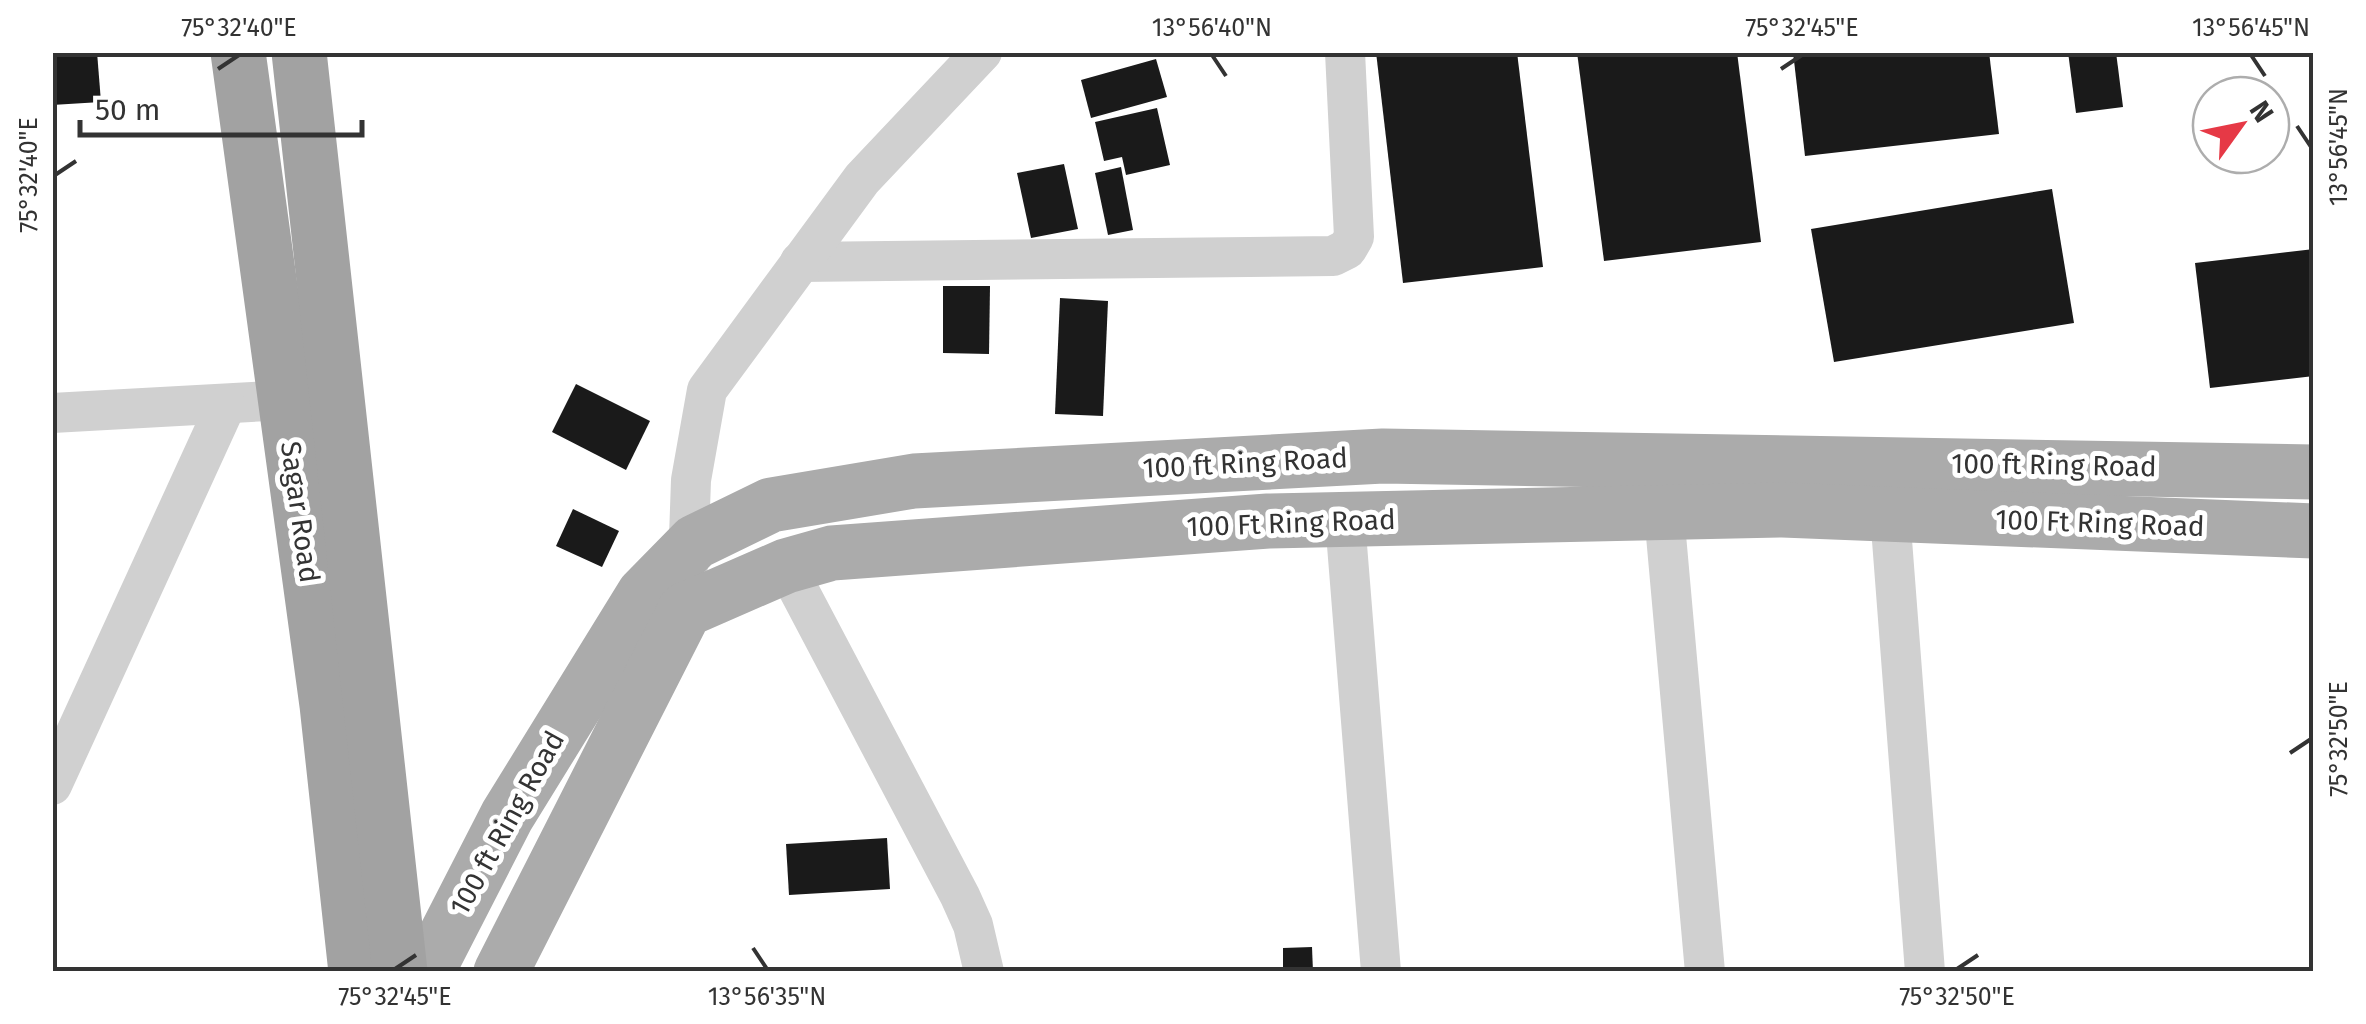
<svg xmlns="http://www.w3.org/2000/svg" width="2366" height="1024" font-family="'Fira Sans',sans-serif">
<rect width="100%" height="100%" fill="#fff"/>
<g fill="#1a1a1a">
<path d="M52 52H97L101 102 52 105Z"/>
<path d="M1376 52H1517L1543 267 1403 283Z"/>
<path d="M1577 52H1737L1761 242 1604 261Z"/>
<path d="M1793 52H1989L1999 134 1805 156Z"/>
<path d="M2068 52H2116L2123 107 2076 113Z"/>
<path d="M1156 59 1167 97 1091 118 1081 80Z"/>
<path d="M1157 108 1170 165 1126 175 1122 157 1104 161 1095 122Z"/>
<path d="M1064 164 1078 229 1031 238 1017 173Z"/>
<path d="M1121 167 1133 230 1108 235 1095 173Z"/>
<path d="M2052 189 2074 323 1834 362 1811 229Z"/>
<path d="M2314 249V376L2210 388 2195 263Z"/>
<path d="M943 286H990L989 354 943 353Z"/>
<path d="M1060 298 1108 301 1103 416 1055 414Z"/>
<path d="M576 384 650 421 626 470 552 432Z"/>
<path d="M573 509 619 531 602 567 556 546Z"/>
<path d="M887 838 890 889 789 895 786 844Z"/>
<path d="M1312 947 1313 972H1283V948Z"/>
</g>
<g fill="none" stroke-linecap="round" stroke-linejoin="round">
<g stroke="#d0d0d0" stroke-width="40">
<path d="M800 262 1333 256 1347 249 1354 237 1345 52"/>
<path d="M52 413 286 400"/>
<path d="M1664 513 1705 972"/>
<path d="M1890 514 1925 972"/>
<path d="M1345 520 1381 972"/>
<path d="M688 566 691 480 707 390 862 179 982 52"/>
<path d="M786 566 960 896 973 925 984 972"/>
<path d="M52 785 226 405"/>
</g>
<g stroke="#ababab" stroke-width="55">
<path d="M427 972 507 816 644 594 695 542 771 505 914 481 1383 456 2314 472"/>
<path d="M501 972 685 610 786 566 832 553 1268 521 1783 510 2314 531"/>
</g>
<g stroke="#a2a2a2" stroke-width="55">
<path d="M238 52 327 705 356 972"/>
<path d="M299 52 400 972"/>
</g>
</g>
<path fill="none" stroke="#333" stroke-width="4" d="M1212 55 1226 76M2251 55 2265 76M218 69 239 55M1781 69 1802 55M2297 126 2311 147M55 175 76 161M2290 753 2311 739M753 948 767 969M395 969 416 955M1957 969 1978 955"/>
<g text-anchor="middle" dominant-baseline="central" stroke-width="10" stroke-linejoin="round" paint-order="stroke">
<g font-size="28" fill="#333" stroke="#fff">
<text transform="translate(1245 463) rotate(-3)">100 ft Ring Road</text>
<text transform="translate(2054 465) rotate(1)">100 ft Ring Road</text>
<text transform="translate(300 512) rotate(82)">Sagar Road</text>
<text transform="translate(1291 523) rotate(-2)">100 Ft Ring Road</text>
<text transform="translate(2100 523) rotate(2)">100 Ft Ring Road</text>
<text transform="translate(507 823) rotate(-61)">100 ft Ring Road</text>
</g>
</g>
<rect width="2366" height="1024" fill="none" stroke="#ffffff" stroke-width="110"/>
<g transform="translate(2241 125) rotate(57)"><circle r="48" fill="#ffffff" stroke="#adadad" stroke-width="2.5"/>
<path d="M0-8L18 38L0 25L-18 38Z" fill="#e63946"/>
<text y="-15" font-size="28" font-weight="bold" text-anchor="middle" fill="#333333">N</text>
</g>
<path d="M80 120v15h282v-15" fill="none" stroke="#333333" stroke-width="5"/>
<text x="95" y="120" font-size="30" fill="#333333" stroke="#ffffff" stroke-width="8" paint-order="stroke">50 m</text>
<rect x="55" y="55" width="2256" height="914" fill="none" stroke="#333" stroke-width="4"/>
<g font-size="25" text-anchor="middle" fill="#333">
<text x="239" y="36">75°32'40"E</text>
<text x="1212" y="36">13°56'40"N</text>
<text x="1802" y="36">75°32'45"E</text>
<text x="2251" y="36">13°56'45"N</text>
<text transform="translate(2338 147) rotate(-90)" y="9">13°56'45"N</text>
<text transform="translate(28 175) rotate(-90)" y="9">75°32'40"E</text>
<text transform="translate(2338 739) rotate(-90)" y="9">75°32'50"E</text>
<text x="395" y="1005">75°32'45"E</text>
<text x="767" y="1005">13°56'35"N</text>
<text x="1957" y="1005">75°32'50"E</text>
</g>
</svg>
